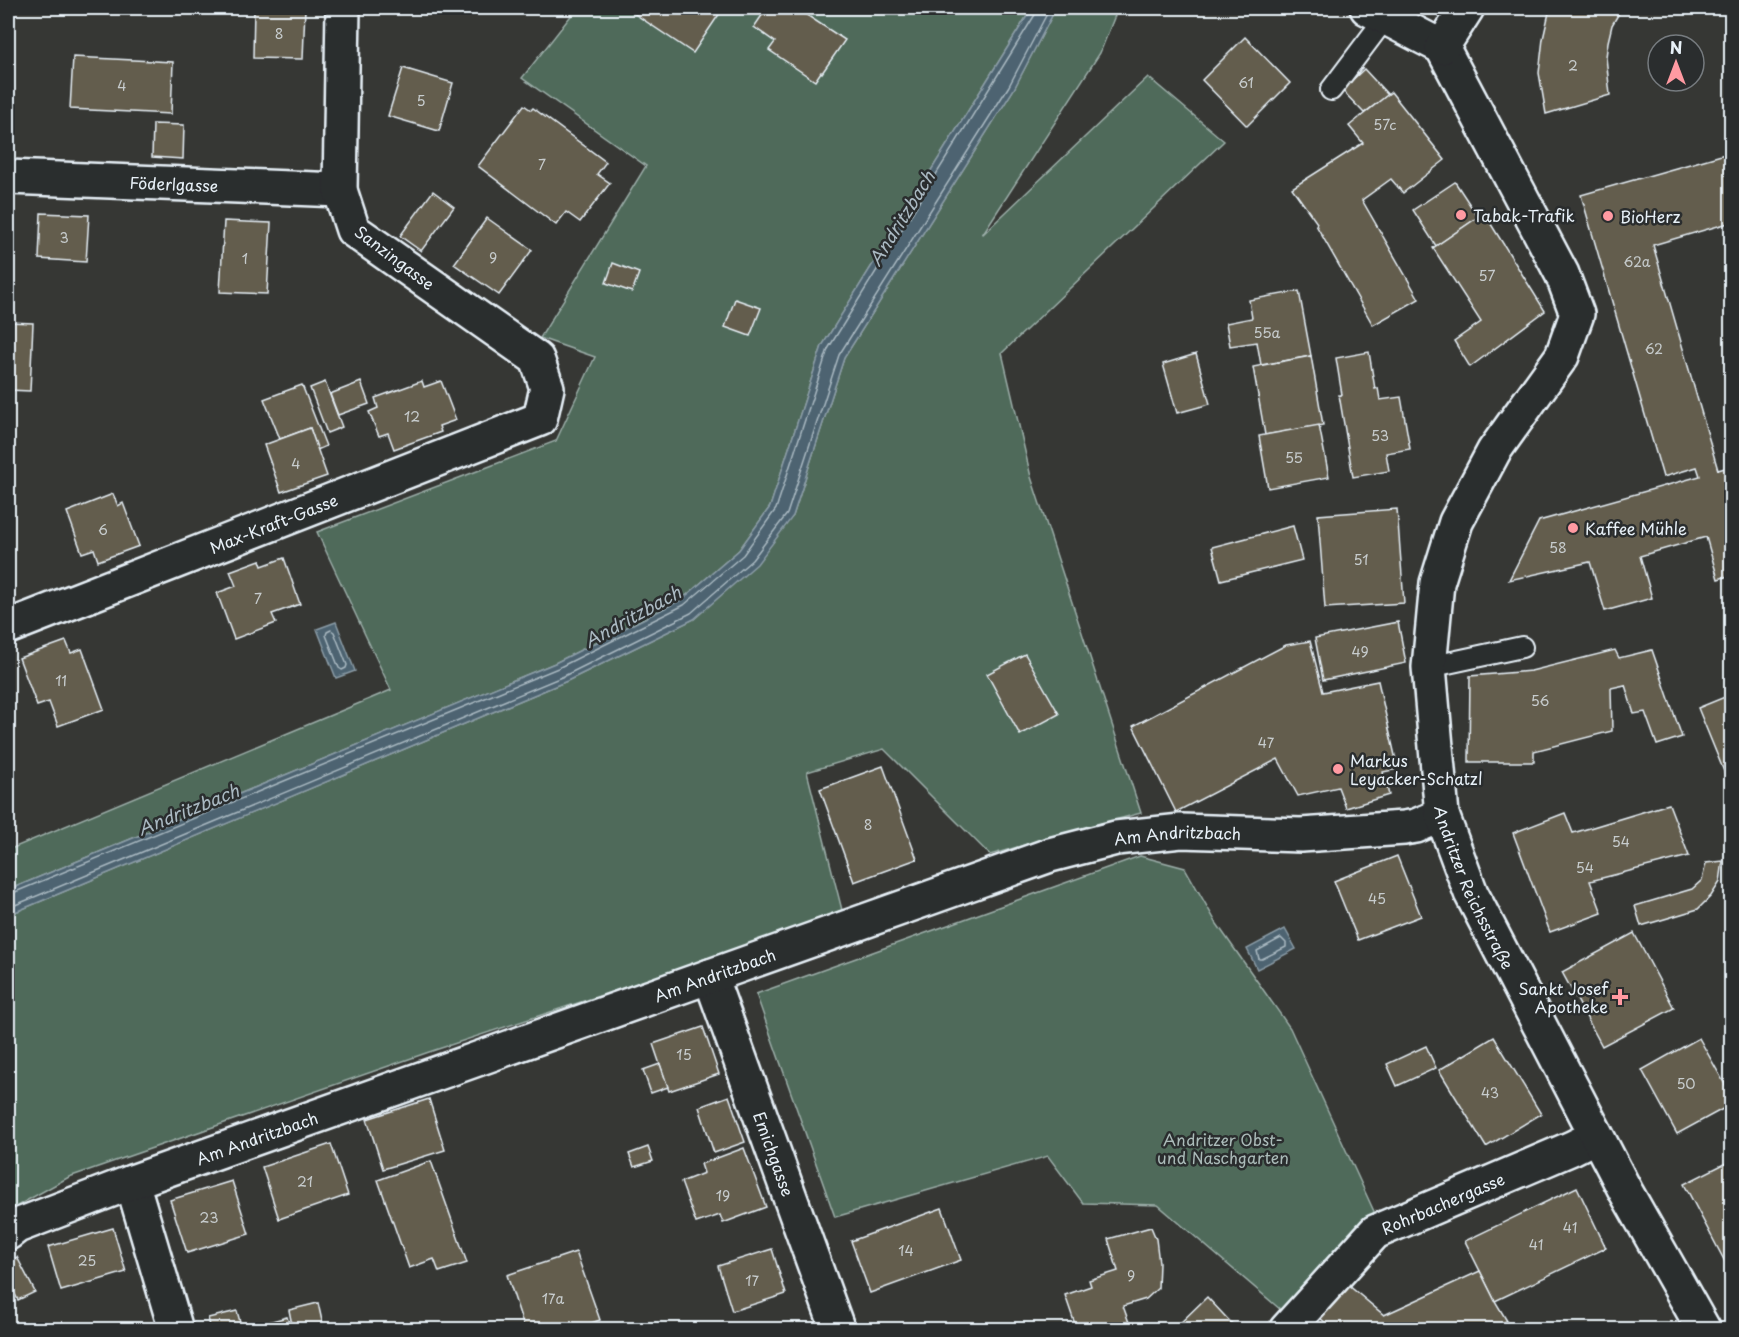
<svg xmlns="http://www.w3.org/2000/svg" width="1739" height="1337" font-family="'Playpen Sans',sans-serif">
<rect width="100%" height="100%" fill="#363734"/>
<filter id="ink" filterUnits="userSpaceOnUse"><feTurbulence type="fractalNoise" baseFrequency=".0167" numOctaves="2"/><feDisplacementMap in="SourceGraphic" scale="12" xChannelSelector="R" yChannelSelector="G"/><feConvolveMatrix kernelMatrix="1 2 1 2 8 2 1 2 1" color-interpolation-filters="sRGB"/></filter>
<g filter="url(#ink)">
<g fill="#4f6a5a" stroke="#9caea9" stroke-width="1.5">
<path d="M577 8H1032L822 346 770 507 739 550 681 600 555 663 8 890V850L391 690 317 532 556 441 595 357 540 338 646 166 522 78Z"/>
<path d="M1056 8H1118L1100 53 982 235 1148 77 1224 141 1002 353 1031 477 1141 813 1065 833 990 855 884 749 807 772 842 910 696 964 429 1052 69 1177 8 1211V915L567 681 694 619 793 516 844 358 1014 89Z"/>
<path d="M1140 856 1185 868 1217 924 1290 1028 1377 1218 1362 1229 1281 1310 1158 1205 1083 1203 1048 1156 835 1217 756 994Z"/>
</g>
<g fill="#4d6471" stroke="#8b9ca7" stroke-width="1.5">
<path d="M1032 8H1056L1014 89 844 358 793 516 757 564 694 619 567 681 8 915V890L555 663 681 600 739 550 770 507 822 346Z"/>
<path d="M336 622 355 671 336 678 317 629Z"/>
<path d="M1285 929 1296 949 1257 969 1247 949Z"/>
</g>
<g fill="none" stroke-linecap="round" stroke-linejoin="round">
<g stroke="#aab9c2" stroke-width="1.5">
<path d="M331 630 334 632 347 665 346 668 342 670 339 668 326 635 327 632Z"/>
<path d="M8 895 558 668 684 605 743 555 776 509 828 349 1036 13 1037 8"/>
<path d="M8 908 564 676 691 613 752 560 787 514 839 355 1009 86 1050 8"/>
<path d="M1281 938 1286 943V947L1262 959H1259L1257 951Z"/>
</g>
</g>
<g fill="#645d4d" stroke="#e8f1f8" stroke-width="1.5">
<path d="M254 8H305L303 59 253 58Z"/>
<path d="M626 8H719L722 10 693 53Z"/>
<path d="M767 8H796L845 40 822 73 821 72 815 81 769 50 775 42 754 27Z"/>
<path d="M1550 8H1622L1612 25 1608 42 1606 57 1610 95 1546 114 1539 73 1543 39Z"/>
<path d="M1245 37 1290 83 1247 126 1202 80Z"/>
<path d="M73 57 173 62 171 114 70 109Z"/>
<path d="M403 68 453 83 439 131 388 116Z"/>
<path d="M1364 69 1388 95 1364 113 1342 90Z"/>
<path d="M1391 92 1445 160 1403 193 1391 179 1362 200 1419 299 1373 325 1316 225 1317 223 1292 188 1363 143 1349 126Z"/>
<path d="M524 105 531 110 533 108 606 162 597 174 610 183 580 222 566 212 556 225 478 166Z"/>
<path d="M153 124 184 125 183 159 152 157Z"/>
<path d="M1732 152V222L1653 245 1718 470 1732 466V575L1718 579 1706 537 1640 556 1652 598 1605 611 1590 562 1509 580 1539 521 1700 476 1697 467 1663 477 1581 195Z"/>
<path d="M1455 182 1478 217 1436 246 1413 210Z"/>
<path d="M433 191 454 207 421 251 400 236Z"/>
<path d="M41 213 89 215 86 262 39 259Z"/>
<path d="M1484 213 1545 311 1470 367 1454 341 1481 322 1433 248Z"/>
<path d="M487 218 532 250 499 295 454 264Z"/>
<path d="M224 221 271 223 267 294 220 292Z"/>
<path d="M613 263 639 273 632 292 606 283Z"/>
<path d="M1299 291 1311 356 1261 365 1257 342 1230 346 1226 323 1252 318 1249 300Z"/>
<path d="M735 299 761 308 750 336 725 327Z"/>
<path d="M8 322 33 323 30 391 8 390Z"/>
<path d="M1369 352 1375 389 1378 388 1380 400 1401 397 1410 449 1386 453 1389 471 1353 477 1339 395H1342L1336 358Z"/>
<path d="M1196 354 1210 404 1177 413 1163 364Z"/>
<path d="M1311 356 1323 425 1265 435 1253 367Z"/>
<path d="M422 381 424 387 441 381 456 420 439 426 441 432 394 449 388 433 379 436 369 412 378 408 375 398Z"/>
<path d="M325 382 342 427 327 433 310 388Z"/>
<path d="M361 382 369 404 338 415 330 394Z"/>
<path d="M302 385 326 446 317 450 310 428 280 439 264 399Z"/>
<path d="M1319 425 1329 477 1268 488 1259 436Z"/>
<path d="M310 428 327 476 281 492 264 445Z"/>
<path d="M113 494 118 506 123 503 139 546 98 561 94 549 82 553 67 512Z"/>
<path d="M1397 509 1404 603 1325 608 1318 515Z"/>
<path d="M1293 526 1302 560 1221 580 1212 547Z"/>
<path d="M284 558 300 604 272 614 276 623 234 639 217 593 236 586 230 571 260 560 262 566Z"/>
<path d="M1398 622 1406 663 1323 680 1315 638Z"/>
<path d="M66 641 71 653 82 649 104 709 58 726 49 702 37 706 19 658Z"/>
<path d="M1310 641 1323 692 1378 681 1398 769 1383 772 1389 795 1346 808 1338 787 1298 796 1278 759 1176 812 1133 726 1286 645Z"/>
<path d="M1615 650 1619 658 1652 650 1682 737 1657 745 1645 712 1634 714 1625 685 1611 688 1612 731 1534 751V762H1469L1470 676 1531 671Z"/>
<path d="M1025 654 1059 714 1020 735 987 674Z"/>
<path d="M1732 694V791L1698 708Z"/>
<path d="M883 766 917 859 854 882 820 789Z"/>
<path d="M1669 804 1689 856 1590 881 1602 913 1550 932 1513 833 1565 813 1573 833Z"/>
<path d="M1397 856 1421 916 1358 940 1334 881Z"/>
<path d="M1723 861 1720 882 1711 896 1698 909 1641 926 1635 906 1692 889 1702 880 1706 863Z"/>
<path d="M1634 933 1674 1008 1602 1046 1562 972Z"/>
<path d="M703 1027 719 1074 669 1091 653 1044Z"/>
<path d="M1494 1037 1541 1114 1486 1147 1439 1070Z"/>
<path d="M1699 1038 1732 1097V1104L1677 1134 1642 1070Z"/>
<path d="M1426 1046 1436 1068 1397 1086 1387 1064Z"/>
<path d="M660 1064 668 1087 651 1093 643 1070Z"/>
<path d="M729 1096 745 1142 714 1153 699 1107Z"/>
<path d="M429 1099 445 1150 383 1169 367 1119Z"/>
<path d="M331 1144 348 1195 279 1219 262 1167Z"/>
<path d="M648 1147 653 1161 634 1167 629 1154Z"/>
<path d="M744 1148 766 1207 723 1223 720 1215 696 1223 681 1182 704 1173 701 1164Z"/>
<path d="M1732 1160V1275L1684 1184Z"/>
<path d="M431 1161 467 1263 439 1272 434 1259 409 1268 378 1180Z"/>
<path d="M232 1181 249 1234 187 1253 170 1200Z"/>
<path d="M1577 1187 1606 1248 1495 1301 1465 1241Z"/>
<path d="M942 1208 961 1260 870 1293 851 1241Z"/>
<path d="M1151 1227 1156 1239 1159 1263 1158 1288 1146 1299 1123 1306 1131 1328 1077 1330 1065 1295 1091 1286 1089 1280 1118 1271 1108 1239Z"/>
<path d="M113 1228 126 1272 61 1291 48 1247Z"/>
<path d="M772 1249 786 1294 732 1311 718 1266Z"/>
<path d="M576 1252 600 1320 571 1330H525L507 1275Z"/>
<path d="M17 1257 35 1292 18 1300 8 1281V1262Z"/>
<path d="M1480 1271 1495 1301 1507 1321 1488 1330H1334L1320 1318 1348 1285 1384 1315Z"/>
<path d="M1207 1297 1238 1330H1173Z"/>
<path d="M318 1303 324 1330H293L289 1310Z"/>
<path d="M237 1311 242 1329 211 1330 208 1318Z"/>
<path d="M287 1317 291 1330H238L242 1329Z"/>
</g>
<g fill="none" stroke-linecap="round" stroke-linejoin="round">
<defs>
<g id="lane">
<path d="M1331 90 1386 17"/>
<path d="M1429 667 1522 647"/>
</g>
<g id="street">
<path id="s1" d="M8 177 340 190"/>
<path id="s2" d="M8 627 540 419 547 388 537 359 353 230 340 190 343 8"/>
<path id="s3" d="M710 976 838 1330"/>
<path d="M132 1182 176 1330"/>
<path id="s4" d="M8 1233 17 1226 132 1182 1050 855 1116 838 1181 831 1301 835 1404 828 1416 826 1442 815"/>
<path id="s5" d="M1286 1330 1375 1232 1572 1148 1596 1136"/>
</g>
<g id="secondary">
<path id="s6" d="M1367 8 1442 47 1562 274 1577 314 1562 356 1494 451 1456 522 1437 583 1429 667 1442 815 1471 893 1626 1192 1704 1330"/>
<path d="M1442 47 1467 8"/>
</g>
</defs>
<use href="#lane" stroke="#e8f1f8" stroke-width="24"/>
<use href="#street" stroke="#e8f1f8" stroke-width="38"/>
<use href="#secondary" stroke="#e8f1f8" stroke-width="38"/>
<use href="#lane" stroke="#2a2d2e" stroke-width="20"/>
<use href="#street" stroke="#2a2d2e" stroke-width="33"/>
<use href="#secondary" stroke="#2a2d2e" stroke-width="33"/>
</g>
</g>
<g fill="#ff9aa2" stroke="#2a2d2e" stroke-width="2">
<circle cx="1461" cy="215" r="6"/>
<circle cx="1608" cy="216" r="6"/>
<circle cx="1573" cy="528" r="6"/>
<circle cx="1338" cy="769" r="6"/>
<path d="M1617 988h6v6h6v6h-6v6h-6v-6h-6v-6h6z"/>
</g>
<g text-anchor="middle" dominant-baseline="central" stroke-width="5" stroke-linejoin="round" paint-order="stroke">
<g font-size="14" fill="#c7cccd">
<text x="279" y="33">8</text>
<text x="1573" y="65">2</text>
<text x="1246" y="82">61</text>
<text x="122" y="85">4</text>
<text x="421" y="100">5</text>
<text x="1385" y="124">57c</text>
<text x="542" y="164">7</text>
<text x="64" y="237">3</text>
<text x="493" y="257">9</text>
<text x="245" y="258">1</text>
<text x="1637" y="261">62a</text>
<text x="1487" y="275">57</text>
<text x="1267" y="332">55a</text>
<text x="1654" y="348">62</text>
<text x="412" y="416">12</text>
<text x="1380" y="435">53</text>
<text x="1294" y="457">55</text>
<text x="296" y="463">4</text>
<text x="103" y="529">6</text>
<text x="1558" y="547">58</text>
<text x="1361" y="559">51</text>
<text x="258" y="598">7</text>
<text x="1360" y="651">49</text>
<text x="61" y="680">11</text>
<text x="1540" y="700">56</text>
<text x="1266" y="742">47</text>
<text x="868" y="824">8</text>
<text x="1621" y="841">54</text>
<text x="1585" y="867">54</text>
<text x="1377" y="898">45</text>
<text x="684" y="1054">15</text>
<text x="1686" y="1083">50</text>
<text x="1490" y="1092">43</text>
<text x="305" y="1181">21</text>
<text x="723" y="1195">19</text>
<text x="209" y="1217">23</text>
<text x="1570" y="1227">41</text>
<text x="1536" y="1244">41</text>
<text x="906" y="1250">14</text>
<text x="87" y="1260">25</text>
<text x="1131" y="1275">9</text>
<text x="752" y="1280">17</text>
<text x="553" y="1298">17a</text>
</g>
<g font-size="16" fill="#e8f1f8" stroke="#2a2d2e">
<text stroke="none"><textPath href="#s1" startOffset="166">Föderlgasse</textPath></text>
<text transform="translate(395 257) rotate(37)">Sanzingasse</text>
<text stroke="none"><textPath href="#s2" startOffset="285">Max-Kraft-Gasse</textPath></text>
<text stroke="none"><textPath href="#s4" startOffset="1239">Am Andritzbach</textPath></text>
<text stroke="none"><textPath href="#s6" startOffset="1002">Andritzer Reichsstraße</textPath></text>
<text stroke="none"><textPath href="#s4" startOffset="753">Am Andritzbach</textPath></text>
<text stroke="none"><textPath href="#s4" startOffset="267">Am Andritzbach</textPath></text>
<text stroke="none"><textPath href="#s3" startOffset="189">Emichgasse</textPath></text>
<text stroke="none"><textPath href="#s5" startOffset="206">Rohrbachergasse</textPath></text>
</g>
<g font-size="16" fill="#e8f1f8" stroke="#2a2d2e" text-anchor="start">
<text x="1473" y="215">Tabak-Trafik</text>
<text x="1620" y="216">BioHerz</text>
<text x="1585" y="528">Kaffee Mühle</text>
<text x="1350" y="760">Markus<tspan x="1350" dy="18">Leyacker-Schatzl</tspan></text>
<text x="1608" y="988" text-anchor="end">Sankt Josef<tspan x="1608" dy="18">Apotheke</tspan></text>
</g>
<g font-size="16" fill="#abbbb9" stroke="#2a2d2e">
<text x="1223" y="1139">Andritzer Obst-<tspan x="1223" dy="18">und Naschgarten</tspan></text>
</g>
<g font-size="18" font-style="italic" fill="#aab9c2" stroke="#2a2d2e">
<text transform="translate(901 218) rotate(-58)">Andritzbach</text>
<text transform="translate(632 616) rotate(-29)">Andritzbach</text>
<text transform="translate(188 809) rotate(-22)">Andritzbach</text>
</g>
</g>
<rect width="1739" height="1337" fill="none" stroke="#2a2d2e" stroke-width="30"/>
<rect x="15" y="15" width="1709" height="1307" fill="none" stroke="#e8f1f8" stroke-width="2" filter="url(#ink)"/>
<g transform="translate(1676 63)"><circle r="28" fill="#2a2d2e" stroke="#767b7f" stroke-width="1.5"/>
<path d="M0-4.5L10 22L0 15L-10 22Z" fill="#ff9aa2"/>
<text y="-9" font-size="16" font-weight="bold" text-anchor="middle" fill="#e8f1f8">N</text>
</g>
</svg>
